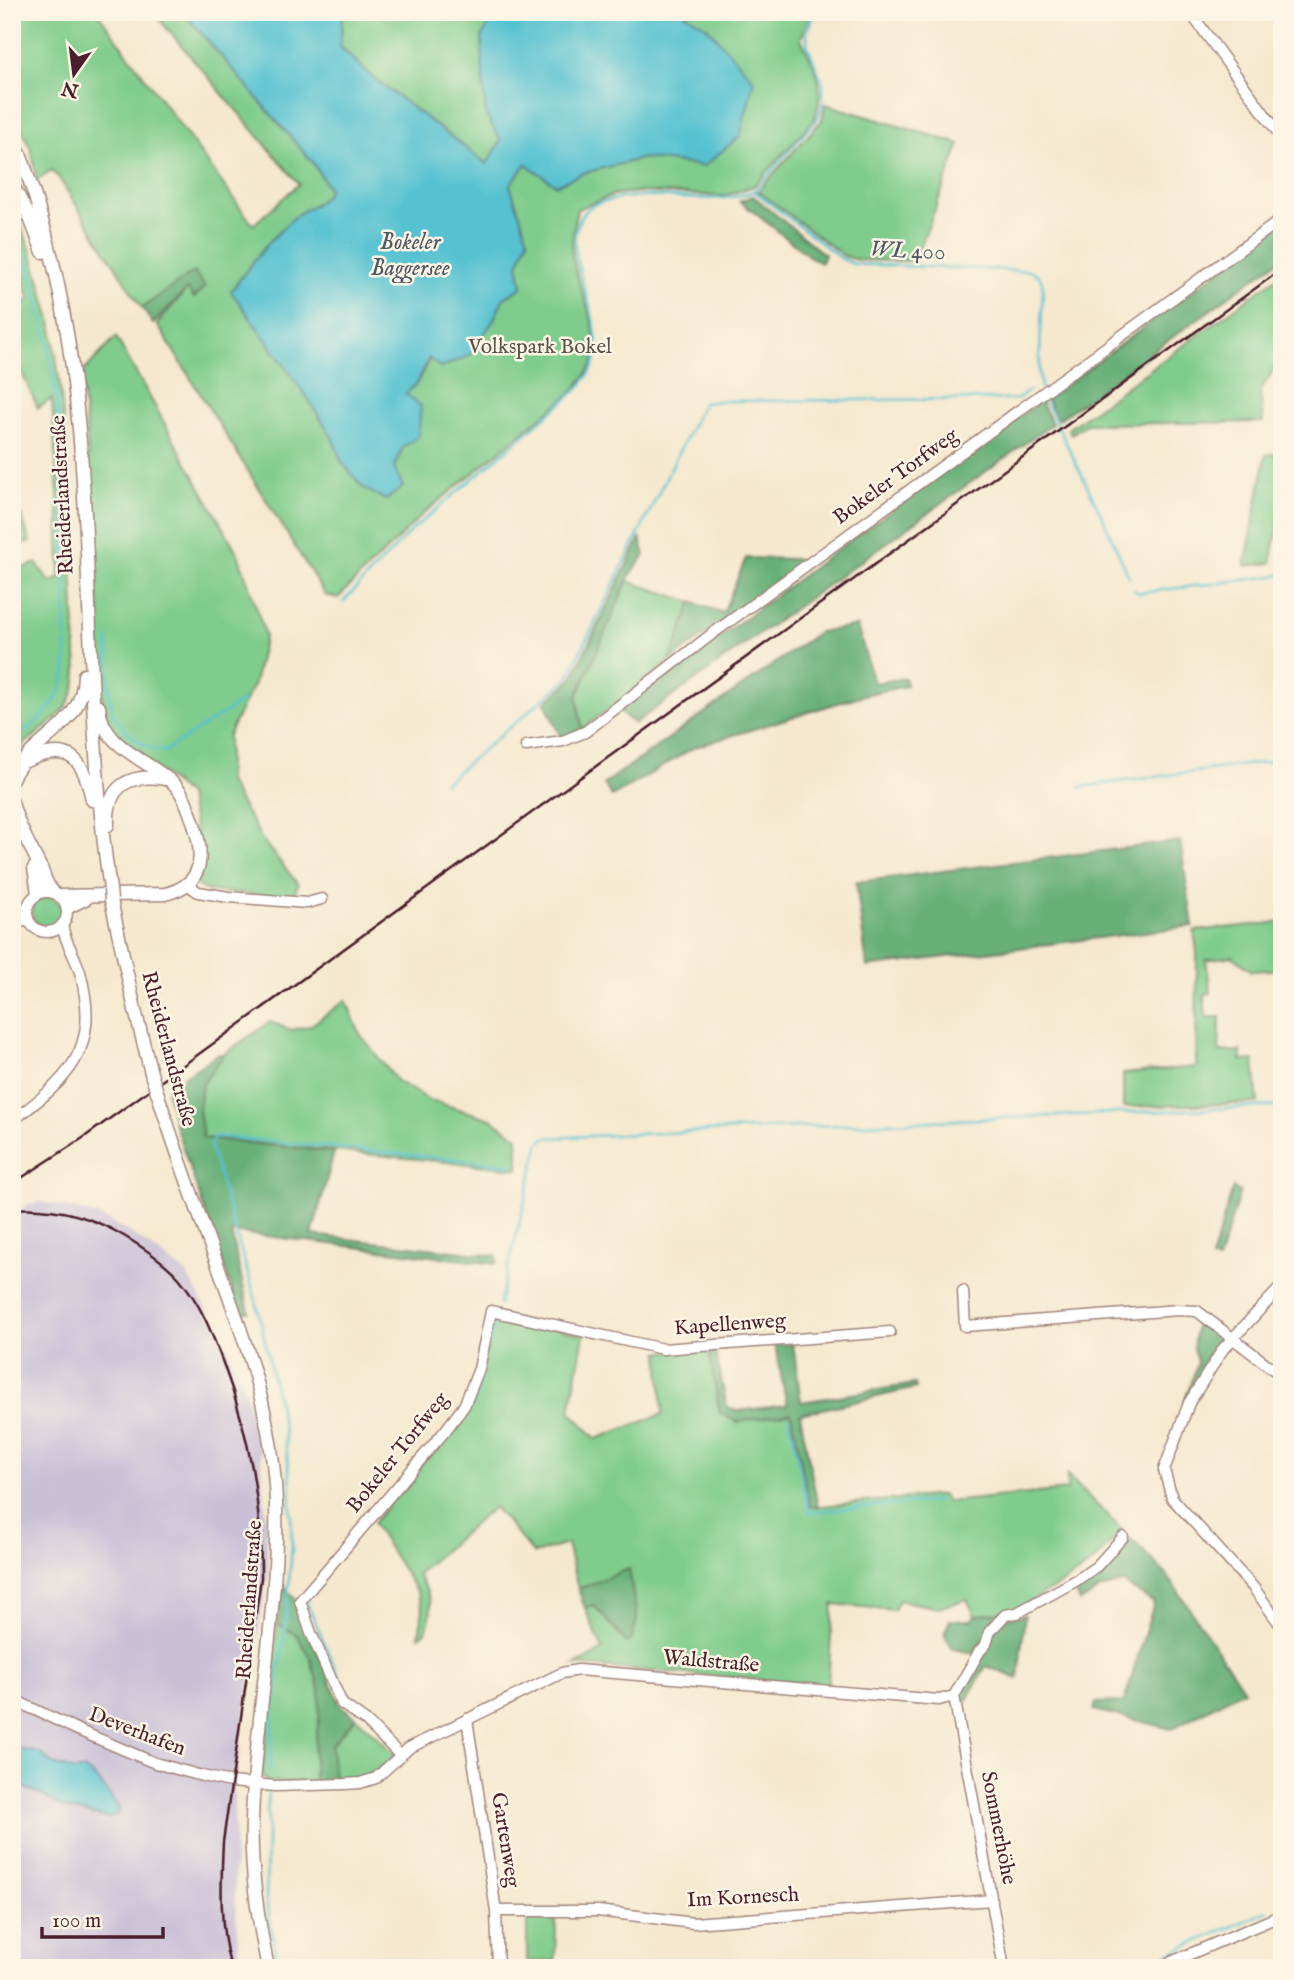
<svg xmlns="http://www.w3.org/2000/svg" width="1294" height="1980" font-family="'IM FELL English',serif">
<rect width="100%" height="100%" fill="#fcf5e5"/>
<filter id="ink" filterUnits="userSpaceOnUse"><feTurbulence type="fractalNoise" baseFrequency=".0143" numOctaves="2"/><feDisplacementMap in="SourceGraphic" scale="14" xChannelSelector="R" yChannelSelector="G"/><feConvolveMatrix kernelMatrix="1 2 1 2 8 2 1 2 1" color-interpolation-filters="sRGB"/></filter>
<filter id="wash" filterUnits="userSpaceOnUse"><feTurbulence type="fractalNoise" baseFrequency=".00686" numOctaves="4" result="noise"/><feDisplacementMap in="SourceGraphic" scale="28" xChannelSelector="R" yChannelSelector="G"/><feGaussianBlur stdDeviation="1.57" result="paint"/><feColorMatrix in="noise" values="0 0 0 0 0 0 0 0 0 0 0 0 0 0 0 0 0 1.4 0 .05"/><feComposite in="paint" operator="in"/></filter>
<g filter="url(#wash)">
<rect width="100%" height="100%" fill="#f5e8ce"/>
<path fill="#c9bfd7" d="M40 1202 63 1206 99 1216 131 1233 186 1273 227 1344 244 1387 259 1444 264 1491 268 1576 243 1722 234 1792 235 1902 241 1968H12V1233L25 1205Z"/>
<g fill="#7fcc8c" stroke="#64765c" stroke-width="2">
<path d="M12 12H97L253 225 299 184 153 12H183L314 164 329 190 320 202 298 214 268 243 231 291 309 400 332 437 342 462 363 488 394 467 403 447 406 394 417 383 430 358 493 321 503 299 522 287 518 264 528 240 510 185 526 164 556 185 583 173 644 158 704 166 707 27 682 12H811L801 39C816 71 827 84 814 120L754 186 724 196 639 192 616 194 577 209C575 222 571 238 572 251 575 286 603 328 593 362 589 373 579 384 571 393L423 514 338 598 325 595 157 324 188 288 193 273 142 308 59 178 51 170 37 181 31 149 12 109Z"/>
<path d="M343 12H495L482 37 486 115 501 141 487 164 373 78 340 46Z"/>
<path d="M825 104 960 144 915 261 857 260 844 256 758 191 822 120Z"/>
<path d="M12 203 32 254 51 320 60 385 67 455 77 673C73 720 40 725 12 756V573L36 563 50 582 60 578 58 494 52 399 38 408 12 351V308L30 300 12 244Z"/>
<path d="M1282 274V341L1278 363 1260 391 1263 422 1086 424 1071 434 1068 429Z"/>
<path d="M116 337 238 554 256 606 265 635 254 684 228 735V782L263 841 298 884 293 897 208 891 199 887 195 882 203 869 188 795 115 735 103 710 87 439 81 374Z"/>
<path d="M1282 453V506L1271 563 1245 566 1266 455Z"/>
<path d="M15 496 30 542 12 546V497Z"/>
<path d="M627 581 692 602 670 661 582 729 577 697Z"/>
<circle cx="47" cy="912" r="15"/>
<path d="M1282 922V969L1252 971 1232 956 1206 960 1211 993 1204 994 1206 1017H1220L1219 1052 1241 1051V1061L1254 1060 1258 1103 1123 1107V1074L1196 1067 1197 952 1194 931Z"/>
<path d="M346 1000 360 1034 397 1081 429 1100 491 1119 518 1137V1169L203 1138 199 1109 202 1085 224 1054 270 1022 291 1030 310 1026Z"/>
<path d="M494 1314 584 1335 570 1411 596 1439 663 1414 659 1352 709 1350 720 1413 737 1422 791 1413 810 1507 943 1495 947 1502 1067 1490V1475L1122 1530 1091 1564 1066 1581 1016 1609 975 1616 967 1599 938 1608 899 1600 894 1610 833 1604 828 1685 575 1665 603 1650 585 1608 594 1604 626 1642 629 1569 578 1589 567 1544 534 1554 494 1507 417 1574C432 1599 435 1603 426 1632L419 1636 423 1609 417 1592 373 1523 467 1408Z"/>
<path d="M277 1624 296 1634 310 1656 320 1690 319 1719 314 1751V1782H267L262 1775Z"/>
<path d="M356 1717 396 1755C375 1773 363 1780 334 1781L331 1745Z"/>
<path d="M527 1919 556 1920 555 1961H527Z"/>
</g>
<g fill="#67b078" stroke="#586852" stroke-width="2">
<path d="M753 196 825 255 821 263 810 257 740 201Z"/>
<path d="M1282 224V258L1058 420 1047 399Z"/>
<path d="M194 272 205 287 194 298 187 289 153 324 142 308Z"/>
<path d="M1041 401 1052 424 634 724 620 711 826 558Z"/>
<path d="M640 538 645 555 629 577 577 697 582 729 561 738 545 702 571 680Z"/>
<path d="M746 558 798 559 803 562 670 661 692 602 723 613Z"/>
<path d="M857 626 874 683 905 678 906 686 864 695 695 747 612 797 604 784 819 632Z"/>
<path d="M1180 841 1193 926 867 967 856 882Z"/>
<path d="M218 1054H224L202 1085 199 1109 203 1138 334 1152 312 1235 497 1256 496 1264 231 1232 249 1312 240 1313 176 1128 167 1092 172 1085Z"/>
<path d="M1233 1188 1240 1192 1218 1261 1211 1259Z"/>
<path d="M1197 1315 1222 1335 1200 1368 1204 1372 1184 1404 1198 1362 1193 1349Z"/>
<path d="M793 1344 801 1402 915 1384 916 1388 800 1414 818 1507H810L791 1413 737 1422 720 1413 709 1350H715L727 1407 737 1411 787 1405 775 1345Z"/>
<path d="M1131 1539 1167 1575 1244 1690 1171 1729 1094 1710 1096 1703 1124 1702 1154 1603 1123 1583 1101 1589 1080 1602 1075 1590 1094 1576Z"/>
<path d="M629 1569 637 1619 632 1640 626 1642 594 1605 585 1608 578 1589Z"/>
<path d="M281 1583 296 1600 341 1706 356 1717 331 1745 334 1781 314 1782V1751L319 1719 320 1690 310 1657 296 1634 277 1624Z"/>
<path d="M1003 1612 974 1653 953 1649 944 1634 950 1620H971L975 1616Z"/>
<path d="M1025 1615 1018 1679 986 1666 961 1710 959 1696 993 1633 1007 1618Z"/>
</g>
<g fill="#57c2d1" stroke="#50707e" stroke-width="2">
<path d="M183 12H343L340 47 373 78 487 164 501 141 486 115 483 81 482 37 495 12H682L707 27 754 80 740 136 704 166 644 158 583 173 556 185 526 164 510 185 528 240 518 264 522 287 503 299 493 321 470 355 441 368 429 358 417 383 406 394 421 406 418 437 403 447 394 467 403 487 386 500 363 488 342 462 332 437 309 400 231 291C251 265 270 238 296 216 310 204 317 209 329 189L314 164Z"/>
<path d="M20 1749 42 1754 51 1763 75 1771 84 1769 97 1779 119 1807 118 1813 109 1818 66 1809 38 1793 12 1783V1753Z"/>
</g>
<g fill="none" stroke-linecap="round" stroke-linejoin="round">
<g stroke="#57c2d1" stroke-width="2.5">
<path d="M814 12 807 32V44L823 84V101L818 118 754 191 842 259 854 264 1031 271C1039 274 1041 278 1043 287L1039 373 1041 388"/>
<path d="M12 223C73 363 63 522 66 670 61 706 38 719 12 742"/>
<path d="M1044 398 1103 518 1129 577"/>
<path d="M1134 590 1139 593 1282 575"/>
<path d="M343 602 411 531 577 390C583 382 591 374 594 364 610 318 550 244 587 210 594 203 606 201 616 199 661 190 712 208 754 191"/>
<path d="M108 639C109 659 107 695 113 713 118 725 129 734 140 742 148 748 155 751 165 751L244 700"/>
<path d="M444 783 567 679 703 403 720 401 1017 399 1029 391"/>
<path d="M1080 787 1282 760"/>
<path d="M499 1305 539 1145 544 1138 1282 1106"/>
<path d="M490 1341 496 1318"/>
<path d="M789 1418 809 1512 939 1501"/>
<path d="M459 1421 473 1405 481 1378"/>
<path d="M307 1598V1603L343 1686"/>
<path d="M270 1770 274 1707 285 1629 292 1548 290 1477 284 1431 257 1304 210 1146 214 1136 514 1165"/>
<path d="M268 1790 266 1900 279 1968"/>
<path d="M1135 1968 1268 1911"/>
</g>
</g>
</g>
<g filter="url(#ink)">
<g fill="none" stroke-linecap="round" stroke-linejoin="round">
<defs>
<g id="minor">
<path d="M1190 12 1282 138"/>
<path d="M526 746 563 741 585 732 712 634 1282 219"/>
<path d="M187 884 198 892 229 897 307 903 322 899"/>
<circle cx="47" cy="912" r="20"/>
<path d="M12 914 26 909"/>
<path d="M12 922 28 921"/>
<path d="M12 1121C68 1079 100 1051 81 976 77 958 65 943 62 925"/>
<path d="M1282 1286 1223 1349 1189 1403 1164 1470 1172 1498 1253 1587 1282 1627"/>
<path d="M963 1291 965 1326 1178 1310 1197 1311 1282 1376"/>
<path d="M954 1696 1004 1968"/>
<path d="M12 1699 80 1731 155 1763 202 1776 231 1782 275 1786 345 1784 360 1783 376 1778 409 1748 562 1673 578 1670 939 1700 954 1696 979 1652 986 1644 990 1631 1005 1615 1017 1613 1077 1580 1097 1566 1123 1537"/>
<path d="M467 1719 496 1911 498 1968"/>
<path d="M400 1755 366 1721 342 1704 311 1633 300 1601 445 1431 464 1406 479 1369 491 1311 663 1349 890 1332"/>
<path d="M496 1911H598L693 1923 992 1900"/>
<path d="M1157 1968 1282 1915"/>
</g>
<g id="major">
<path d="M12 134C113 375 72 637 110 889"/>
<path d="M12 184 30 218 43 252"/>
<path d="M26 761C68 742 84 757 92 800"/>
<path d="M12 779C32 735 83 730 84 675"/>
<path d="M12 802C18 826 30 846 41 868 45 877 46 885 53 892"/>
<path d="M108 825C106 785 130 773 166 779"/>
<path d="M34 868 38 893"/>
<path d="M60 896 165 894C206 884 204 854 193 821 188 808 185 796 176 786 151 760 102 749 99 707"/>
<path d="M111 900 135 1010 152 1077"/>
<path d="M67 908 87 898"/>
<path d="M158 1095C177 1155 199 1215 221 1274 249 1351 274 1422 276 1505 279 1611 255 1715 252 1821 250 1870 258 1919 268 1968"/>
</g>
</defs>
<use href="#minor" stroke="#a0847c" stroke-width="13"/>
<use href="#major" stroke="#a0847c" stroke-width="15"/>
<use href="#minor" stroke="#fff" stroke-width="10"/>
<use href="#major" stroke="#fff" stroke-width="12"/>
<g stroke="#4a1f2b" stroke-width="2.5">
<path d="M12 1184 83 1138 1282 269"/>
<path d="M12 1209C53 1206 89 1215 124 1236 144 1248 164 1261 179 1278 201 1304 212 1333 223 1363 250 1436 261 1500 261 1578L223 1842C221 1883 219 1928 231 1968"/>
</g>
<defs>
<g id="major-bridge">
<path d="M110 889 111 900"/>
<path d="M152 1077 158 1095"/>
</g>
</defs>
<use href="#major-bridge" stroke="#a0847c" stroke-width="15" stroke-linecap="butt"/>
<use href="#major-bridge" stroke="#fff" stroke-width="12"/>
</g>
</g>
<g text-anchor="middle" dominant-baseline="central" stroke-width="5" stroke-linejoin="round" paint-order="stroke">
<g font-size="21" fill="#5a5348" stroke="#fcf5e5">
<text x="540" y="347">Volkspark Bokel</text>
</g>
<g font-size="21" fill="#4a1f2b" stroke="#fcf5e5">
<text transform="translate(896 477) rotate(-36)">Bokeler Torfweg</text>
<text transform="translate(63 495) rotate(-93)">Rheiderlandstraße</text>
<text transform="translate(168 1049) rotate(75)">Rheiderlandstraße</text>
<text transform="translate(730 1325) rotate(-4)">Kapellenweg</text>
<text transform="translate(398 1453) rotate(-51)">Bokeler Torfweg</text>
<text transform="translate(250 1600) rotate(-86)">Rheiderlandstraße</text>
<text transform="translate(711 1662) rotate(5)">Waldstraße</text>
<text transform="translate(137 1732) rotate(21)">Deverhafen</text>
<text transform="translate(998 1828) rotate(79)">Sommerhöhe</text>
<text transform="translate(505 1840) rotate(81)">Gartenweg</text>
<text transform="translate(743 1898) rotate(-3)">Im Kornesch</text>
</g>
<g font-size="23" font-style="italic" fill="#4f5865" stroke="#fcf5e5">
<text x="410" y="242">Bokeler<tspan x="410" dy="26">Baggersee</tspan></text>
<text transform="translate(908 251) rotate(3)">WL 400</text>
</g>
</g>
<rect width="1294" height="1980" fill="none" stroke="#fcf5e5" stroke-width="42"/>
<g transform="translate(74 74) rotate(194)" stroke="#fcf5e5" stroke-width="5" paint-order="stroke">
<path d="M0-5L12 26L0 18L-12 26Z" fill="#4a1f2b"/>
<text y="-10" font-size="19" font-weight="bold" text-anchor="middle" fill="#4a1f2b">N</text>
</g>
<path d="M42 1927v10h121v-10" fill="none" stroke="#4a1f2b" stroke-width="3.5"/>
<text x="52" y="1927" font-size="21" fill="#4a1f2b" stroke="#fcf5e5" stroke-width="5" paint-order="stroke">100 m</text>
</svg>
